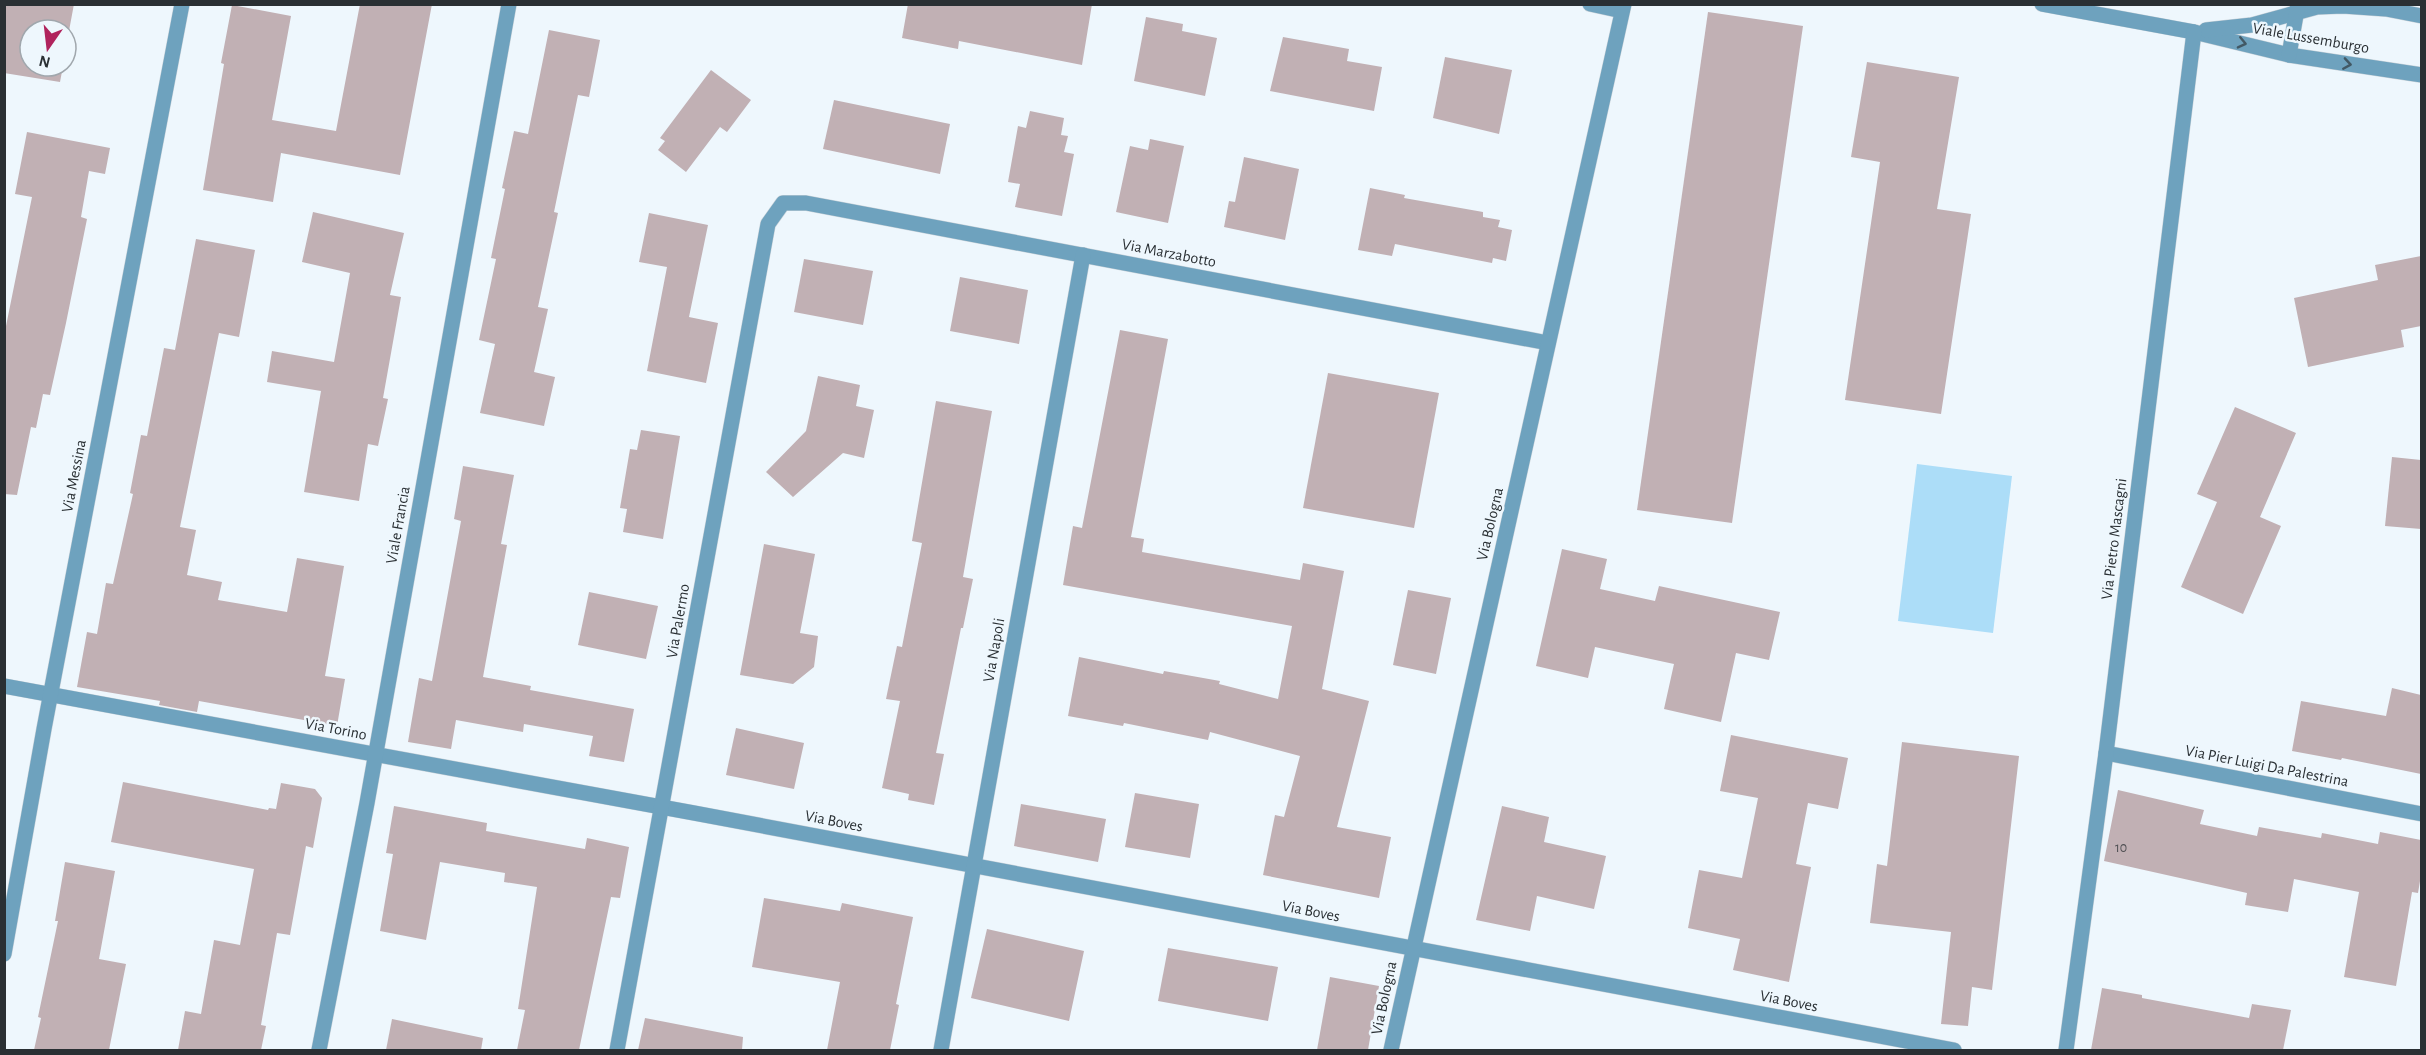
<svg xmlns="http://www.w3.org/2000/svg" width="2426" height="1055" font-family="'Alegreya Sans',sans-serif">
<rect width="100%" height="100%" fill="#eef7fd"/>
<path fill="#acddf8" d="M1917 464 2012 476 1993 633 1898 621Z"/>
<g fill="#c1b0b4">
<path d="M4 4H74L66 47V30H30V66H63L60 82 4 73Z"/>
<path d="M360 4H432L400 175 281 153 273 202 203 190 224 64 221 63 232 5 291 16 272 120 336 131Z"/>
<path d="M908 4H1092L1082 65 959 41 958 49 902 38Z"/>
<path d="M1708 12 1803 26 1732 523 1637 510Z"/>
<path d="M1146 17 1183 24 1182 31 1217 38 1205 96 1134 81Z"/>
<path d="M549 30 600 40 589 97 578 95 554 212 558 213 538 307 548 309 534 372 555 377 544 426 480 413 495 344 479 340 496 259 491 258 505 189 502 188 514 131 528 134Z"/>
<path d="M1283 37 1349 49 1347 61 1382 67 1374 111 1270 91Z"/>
<path d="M1445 57 1512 70 1499 134 1433 118Z"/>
<path d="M1867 62 1959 77 1937 209 1971 214 1941 414 1845 400 1880 162 1851 157Z"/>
<path d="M711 70 751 100 727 132 720 127 686 172 658 150 665 141 660 138Z"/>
<path d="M834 100 950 124 940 174 823 149Z"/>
<path d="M1030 111 1064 118 1061 135 1068 136 1064 152 1074 154 1062 216 1015 207 1020 184 1008 182 1018 126 1026 128Z"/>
<path d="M27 132 110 148 105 174 89 171 81 217 87 219 66 323 50 395 43 394 36 428 31 427 17 495 4 494V336L32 197 15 194Z"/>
<path d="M1150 139 1184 146 1168 223 1116 212 1130 146 1148 150Z"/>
<path d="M1244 157 1299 169 1285 240 1224 227 1229 201 1235 202Z"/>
<path d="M1370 188 1405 195 1404 198 1483 212V217L1500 220 1498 227 1512 230 1506 261 1493 258 1492 263 1395 244 1392 256 1358 250Z"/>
<path d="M313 212 404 233 390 295 401 297 383 398 388 399 378 446 368 444 359 501 304 492 321 391 267 382 272 351 334 362 350 273 302 262Z"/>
<path d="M649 213 708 225 689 317 718 323 706 383 647 371 667 267 639 262Z"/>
<path d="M196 239 255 250 239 337 219 333 180 527 196 530 187 575 222 582 218 600 287 612 297 558 344 566 325 676 345 679 337 726 199 701 197 712 159 705 160 701 77 687 87 632 97 634 106 583 113 584 133 494 130 493 141 435 147 436 164 348 175 350Z"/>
<path d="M2421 256V326L2401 330 2404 347 2308 367 2294 298 2378 280 2375 265Z"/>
<path d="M804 259 873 271 863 325 794 312Z"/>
<path d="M960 277 1028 290 1019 344 950 331Z"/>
<path d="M1120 330 1168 339 1131 537 1144 539 1142 552 1300 580 1303 563 1344 571 1322 689 1369 701 1337 827 1391 837 1379 898 1263 875 1275 815 1284 817 1300 756 1210 732 1208 740 1124 723 1123 726 1068 716 1079 657 1163 674 1164 671 1220 681 1219 684 1278 699 1292 626 1063 585 1073 526 1082 528Z"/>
<path d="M1328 373 1439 393 1414 528 1303 508Z"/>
<path d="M818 376 860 385 856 406 874 410 864 458 843 453 793 497 766 472 806 431Z"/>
<path d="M936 401 992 411 963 577 973 579 963 628H961L936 753 944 754 934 805 908 800 909 794 882 788 900 701 886 699 897 646 902 647 922 543 912 541Z"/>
<path d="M2235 407 2296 433 2260 517 2281 526 2243 614 2181 587 2217 502 2197 494Z"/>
<path d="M641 430 680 436 663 539 623 532 627 509 620 508 630 449 637 450Z"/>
<path d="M2392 457 2421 460V529L2385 526Z"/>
<path d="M463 466 514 475 501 544 507 545 483 677 531 686 530 690 634 709 624 762 589 756 593 736 524 724 523 732 456 720 451 749 408 742 419 678 432 681 461 521 454 519Z"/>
<path d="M764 544 815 554 800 633 818 636 814 667 793 684 740 675Z"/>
<path d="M1562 549 1607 559 1600 589 1655 601 1659 586 1780 612 1769 660 1736 653 1721 722 1664 709 1674 664 1595 647 1588 678 1536 666Z"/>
<path d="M1408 590 1451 598 1436 674 1393 665Z"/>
<path d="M589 592 658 606 646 659 578 645Z"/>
<path d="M2392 688 2421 695V774L2342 758 2341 760 2292 751 2301 701 2386 716Z"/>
<path d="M736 728 804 743 794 789 726 775Z"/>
<path d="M1731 735 1848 758 1838 809 1808 803 1796 864 1811 867 1789 982 1733 970 1740 939 1688 928 1699 870 1742 878 1758 798 1720 791Z"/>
<path d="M1902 742 2019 756 1992 990 1972 987 1968 1026 1941 1024 1951 932 1870 923 1877 864 1887 866Z"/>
<path d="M123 782 268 810 269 808 276 809 281 783 315 789 322 798 313 848 306 846 290 935 277 933 261 1025 266 1026 261 1050H178L185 1011 201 1014 214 940 240 945 254 869 111 842Z"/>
<path d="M2118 790 2204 810 2200 824 2257 836 2259 827 2321 838 2322 833 2378 844 2380 832 2421 840V875L2418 893 2412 892 2396 986 2344 977 2359 892 2294 879 2288 912 2245 905 2247 893 2104 861Z"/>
<path d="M1135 793 1199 804 1190 858 1125 847Z"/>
<path d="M1021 804 1106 819 1098 862 1014 846Z"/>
<path d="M394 806 487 823 486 831 585 849 587 838 629 847 620 898 611 897 579 1050H517L525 1010 518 1009 537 887 504 882 505 873 440 862 426 940 380 931 393 854 386 853Z"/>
<path d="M1502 806 1549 817 1544 842 1606 856 1594 909 1537 896 1530 931 1476 920Z"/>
<path d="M65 862 115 871 99 959 126 964 109 1050H34L41 1018 38 1017 58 921H55Z"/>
<path d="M764 898 840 911 842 903 913 917 896 1004 899 1005 890 1050H827L840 982 752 967Z"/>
<path d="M987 929 1084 951 1069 1021 971 998Z"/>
<path d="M1168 948 1278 967 1268 1021 1158 1001Z"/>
<path d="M1330 977 1379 986 1368 1050H1317Z"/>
<path d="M2102 988 2142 995V998L2249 1018 2252 1004 2291 1010 2283 1050H2091Z"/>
<path d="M645 1018 743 1037 742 1050H638Z"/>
<path d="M392 1019 483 1038 481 1050H386Z"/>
</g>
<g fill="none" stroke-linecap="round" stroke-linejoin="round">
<defs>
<g id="minor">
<path d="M1590 4 1622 11"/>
<path d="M2042 4 2194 32 2289 55 2422 75"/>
<path d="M2206 30 2252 25 2317 7 2343 6 2386 9 2422 16"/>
<path d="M2289 55 2298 4"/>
<path d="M4 686 694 813 1954 1050"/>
<path d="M2106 753 2422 814"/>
<path d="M4 954 44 729 182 4"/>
<path d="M319 1050 367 803 509 4"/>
<path d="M617 1050 768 224 783 203H806L1548 343"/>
<path d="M941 1050 1083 255"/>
<path d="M1391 1050 1624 4"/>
<path d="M2066 1050 2106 753 2194 32"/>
</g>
</defs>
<use href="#minor" stroke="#cbd3d9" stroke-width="16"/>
<use href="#minor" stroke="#6ea2be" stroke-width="15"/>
</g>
<defs><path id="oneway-chevron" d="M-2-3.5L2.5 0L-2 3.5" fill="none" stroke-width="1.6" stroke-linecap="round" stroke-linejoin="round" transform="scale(1.5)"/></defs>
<g stroke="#425864">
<use href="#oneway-chevron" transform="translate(2242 43) rotate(13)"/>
<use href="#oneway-chevron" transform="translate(2347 64) rotate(9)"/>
</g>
<g text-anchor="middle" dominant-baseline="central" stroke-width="5" stroke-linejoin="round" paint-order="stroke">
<g font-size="14" fill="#505054">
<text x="2121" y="848">10</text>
</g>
<g font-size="16" fill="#2a3034" stroke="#eef7fd">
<text transform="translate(2311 38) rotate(10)">Viale Lussemburgo</text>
<text transform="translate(1169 253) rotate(11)">Via Marzabotto</text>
<text transform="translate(74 476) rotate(-79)">Via Messina</text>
<text transform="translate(1490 524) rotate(-77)">Via Bologna</text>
<text transform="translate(398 525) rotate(-80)">Viale Francia</text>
<text transform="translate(2114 539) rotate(-83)">Via Pietro Mascagni</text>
<text transform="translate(678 621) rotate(-80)">Via Palermo</text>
<text transform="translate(994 650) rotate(-80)">Via Napoli</text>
<text transform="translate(336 729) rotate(11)">Via Torino</text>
<text transform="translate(2267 766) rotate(11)">Via Pier Luigi Da Palestrina</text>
<text transform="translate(834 821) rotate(11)">Via Boves</text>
<text transform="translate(1311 911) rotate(11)">Via Boves</text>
<text transform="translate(1384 998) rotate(-78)">Via Bologna</text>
<text transform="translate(1789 1001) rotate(11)">Via Boves</text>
</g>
</g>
<rect width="2426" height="1055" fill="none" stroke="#2a3034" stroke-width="12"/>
<g transform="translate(48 48) rotate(194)"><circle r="28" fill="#eef7fd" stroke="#a0a7ad" stroke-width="1.5"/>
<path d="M0-4.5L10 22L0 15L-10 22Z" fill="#b0235d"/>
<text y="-9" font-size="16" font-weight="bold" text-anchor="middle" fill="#2a3034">N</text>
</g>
</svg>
